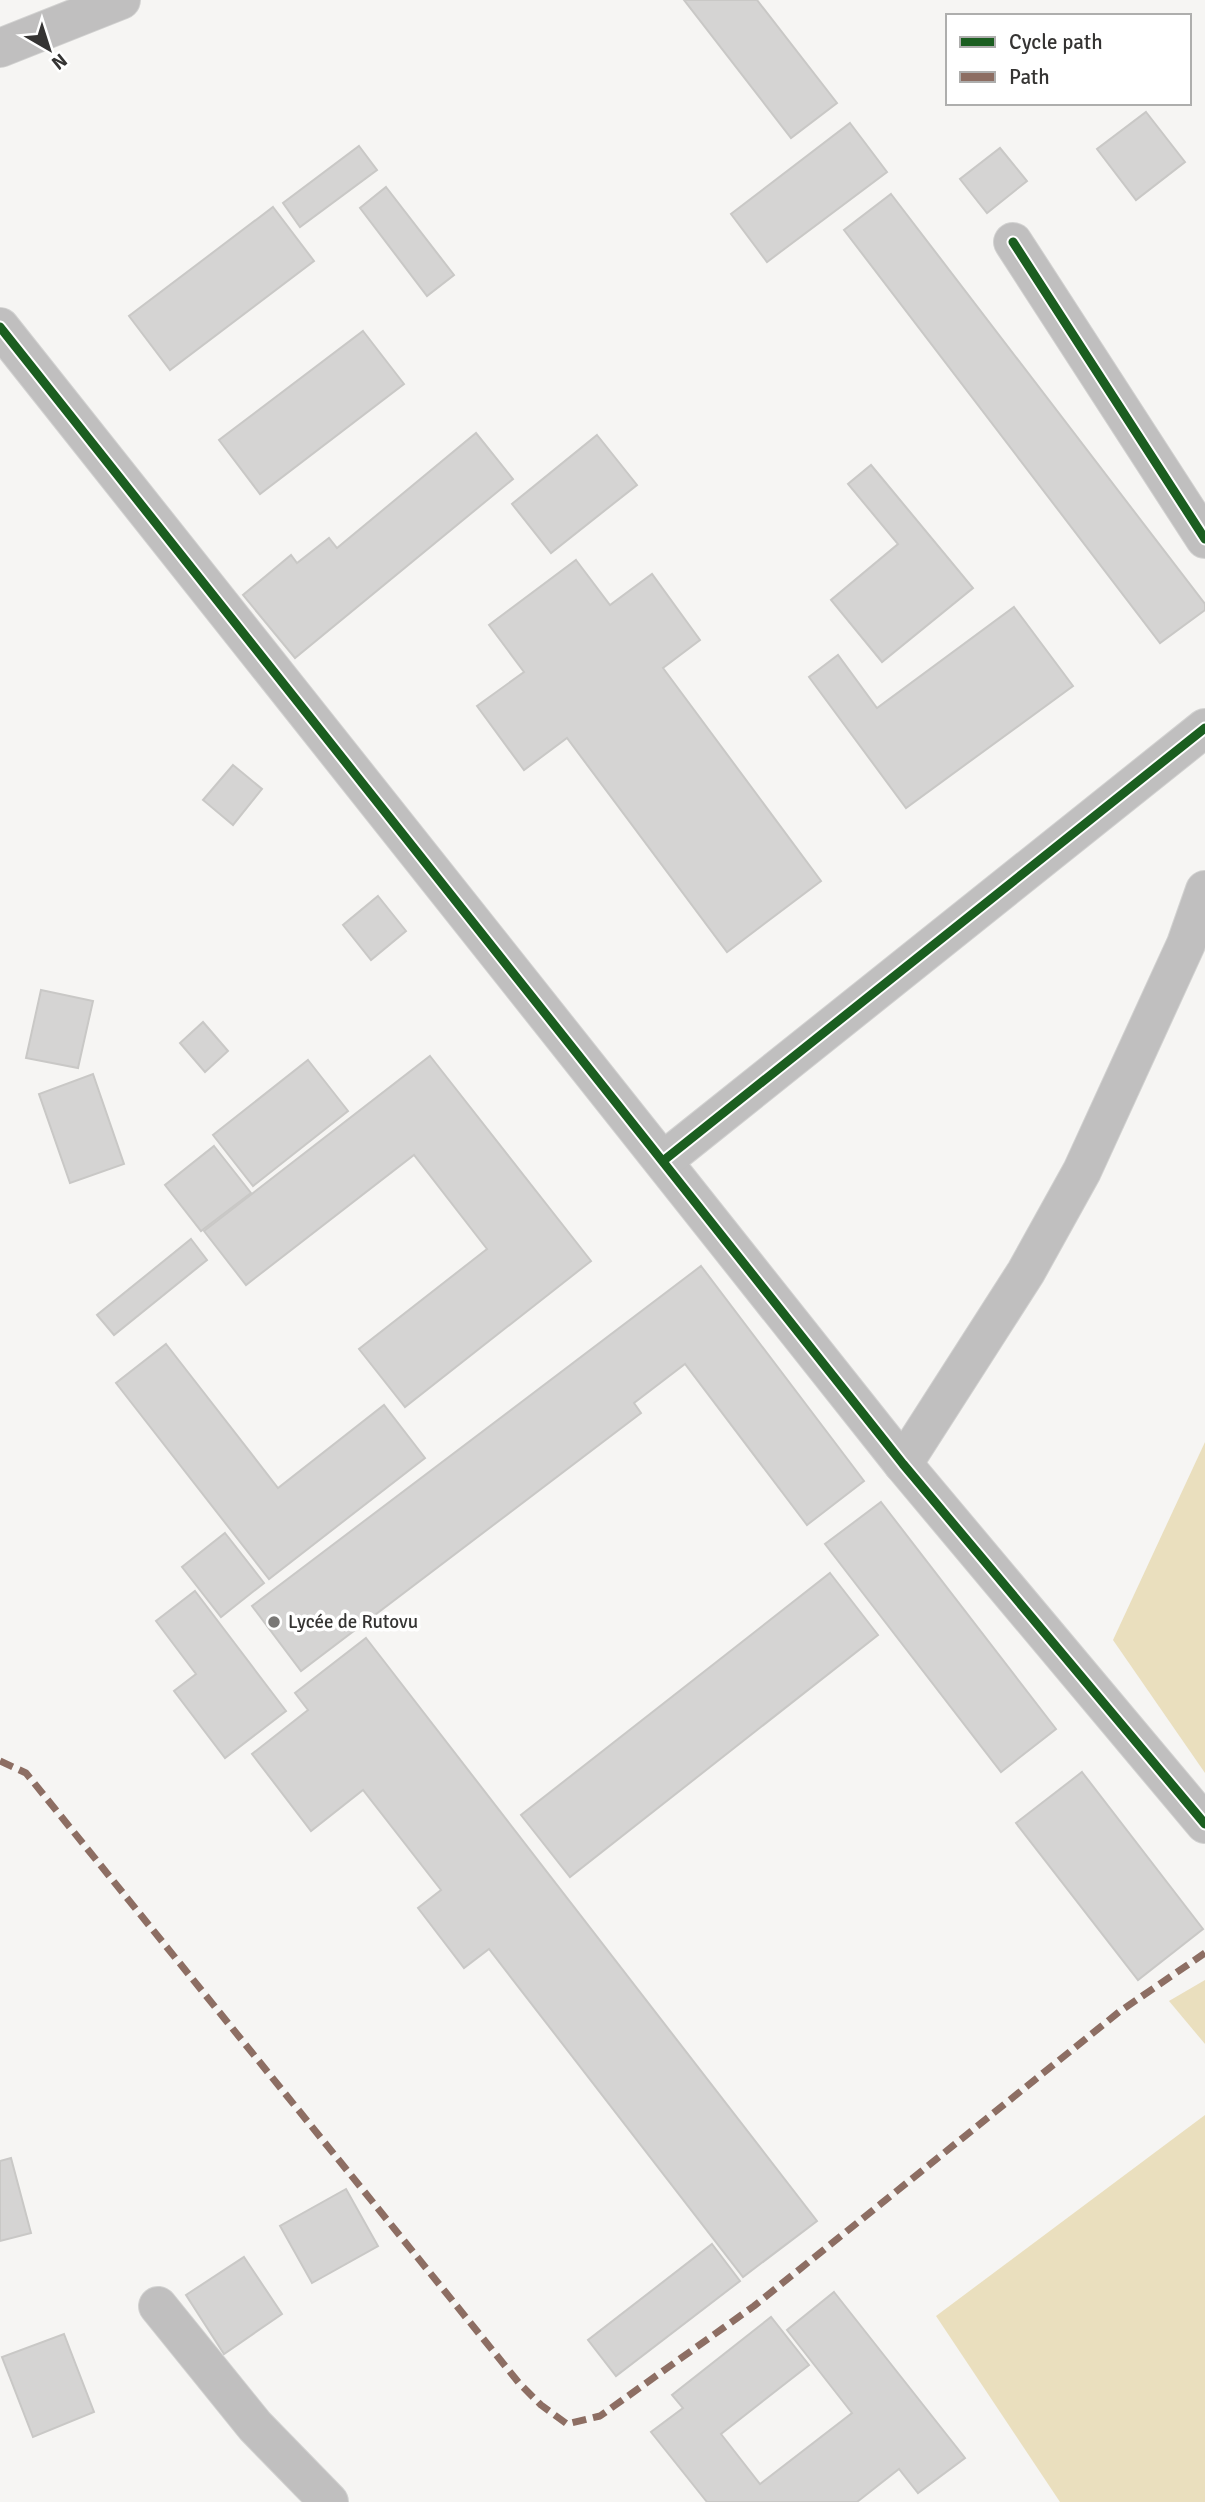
<svg xmlns="http://www.w3.org/2000/svg" width="1205" height="2502" font-family="Signika,sans-serif">
<rect width="100%" height="100%" fill="#f6f5f3"/>
<g fill="#eadfbe">
<path d="M1205 1442V1773L1113 1640Z"/>
<path d="M1205 1980V2044L1169 2001Z"/>
<path d="M1205 2115V2502H1060L936 2316Z"/>
</g>
<g fill="#d5d4d3" stroke="#c9c8c6" stroke-width="2">
<path d="M684 0H757L837 103 791 138Z"/>
<path d="M1146 112 1185 162 1136 200 1097 149Z"/>
<path d="M850 123 887 172 767 262 731 214Z"/>
<path d="M359 146 377 170 300 227 283 203Z"/>
<path d="M1000 148 1027 181 987 213 960 179Z"/>
<path d="M386 187 454 275 427 296 360 208Z"/>
<path d="M891 194 1205 604V610L1160 643 844 230Z"/>
<path d="M273 207 314 261 170 370 129 316Z"/>
<path d="M363 331 404 384 260 494 219 440Z"/>
<path d="M476 433 513 479 295 658 243 595 291 555 297 563 329 538 337 548Z"/>
<path d="M597 435 637 485 551 553 512 504Z"/>
<path d="M871 465 973 588 882 662 831 600 898 544 848 484Z"/>
<path d="M576 560 610 605 652 574 700 640 663 668 821 881 727 952 567 738 524 770 477 706 524 672 489 625Z"/>
<path d="M1014 607 1073 686 906 808 809 677 838 655 877 708Z"/>
<path d="M233 765 262 789 233 825 203 800Z"/>
<path d="M378 896 406 931 371 960 343 925Z"/>
<path d="M41 990 93 1001 78 1068 26 1058Z"/>
<path d="M203 1022 228 1051 205 1072 180 1043Z"/>
<path d="M430 1056 591 1261 405 1407 359 1349 487 1249 414 1155 246 1285 204 1231Z"/>
<path d="M308 1060 348 1111 253 1186 213 1135Z"/>
<path d="M93 1074 124 1164 70 1183 39 1094Z"/>
<path d="M214 1146 251 1193 201 1231 165 1185Z"/>
<path d="M191 1239 207 1260 114 1335 97 1315Z"/>
<path d="M701 1266 864 1481 807 1525 685 1364 634 1403 641 1413 301 1671 252 1606Z"/>
<path d="M166 1344 278 1488 384 1405 425 1458 269 1579 116 1383Z"/>
<path d="M881 1502 1056 1729 1001 1772 825 1544Z"/>
<path d="M225 1533 264 1583 221 1617 182 1567Z"/>
<path d="M830 1573 878 1635 570 1877 521 1815Z"/>
<path d="M195 1591 286 1711 225 1758 174 1691 196 1674 156 1621Z"/>
<path d="M366 1638 817 2221 743 2277 489 1949 464 1968 418 1908 441 1890 363 1790 311 1831 252 1754 308 1710 295 1693Z"/>
<path d="M1082 1772 1203 1929 1138 1980 1016 1823Z"/>
<path d="M11 2158 31 2233 0 2241V2161Z"/>
<path d="M346 2189 378 2246 312 2283 280 2226Z"/>
<path d="M712 2244 740 2281 616 2376 588 2340Z"/>
<path d="M244 2257 282 2314 224 2354 186 2295Z"/>
<path d="M834 2292 965 2458 918 2493 899 2469 857 2502H707L651 2432 683 2408 672 2395 771 2317 809 2365 721 2434 760 2484 852 2413 787 2330Z"/>
<path d="M64 2334 94 2412 33 2437 2 2357Z"/>
</g>
<g fill="none" stroke-linecap="round" stroke-linejoin="round">
<defs>
<g id="minor">
<path d="M0 48 121 0"/>
<path d="M1013 242 1205 539"/>
<path d="M0 327 903 1464 1205 1824"/>
<path d="M663 1161 1205 728"/>
<path d="M903 1464 1026 1272 1082 1171 1186 944 1205 890"/>
<path d="M158 2306 255 2426 329 2502"/>
</g>
</defs>
<use href="#minor" stroke="#d2d2d1" stroke-width="40"/>
<use href="#minor" stroke="#c0bfbf" stroke-width="38"/>
<path stroke="#8d6e63" stroke-width="7" stroke-dasharray="14 7" stroke-linecap="butt" d="M0 1761 26 1773 519 2383 541 2405 567 2424 600 2416 754 2306 1119 2012 1205 1953"/>
<defs>
<g id="cycleway">
<path d="M1013 242 1205 539"/>
<path d="M0 327 903 1464 1205 1824"/>
<path d="M663 1161 1205 728"/>
</g>
</defs>
<use href="#cycleway" stroke="#fff" stroke-width="13"/>
<use href="#cycleway" stroke="#1b5e20" stroke-width="9"/>
</g>
<circle fill="#797876" stroke="#fff" stroke-width="2.5" cx="274" cy="1622" r="7"/>
<g text-anchor="middle" dominant-baseline="central" stroke-width="7" stroke-linejoin="round" paint-order="stroke">
<g font-size="19" fill="#353433" stroke="#fff" text-anchor="start">
<text x="288" y="1622">Lycée de Rutovu</text>
</g>
</g>
<rect x="946" y="14" width="245" height="91" fill="#ffffff" stroke="#aeaead" stroke-width="2"/>
<rect x="960" y="37" width="35" height="10" fill="#1b5e20" stroke="#aeaead" stroke-width="2"/>
<text x="1009" y="49" font-size="21" fill="#353433">Cycle path</text>
<rect x="960" y="72" width="35" height="10" fill="#8d6e63" stroke="#aeaead" stroke-width="2"/>
<text x="1009" y="84" font-size="21" fill="#353433">Path</text>
<g transform="translate(49 49) rotate(141)" stroke="#ffffff" stroke-width="5" paint-order="stroke">
<path d="M0-5L12 26L0 18L-12 26Z" fill="#353433"/>
<text y="-10" font-size="19" font-weight="bold" text-anchor="middle" fill="#353433">N</text>
</g>
</svg>
